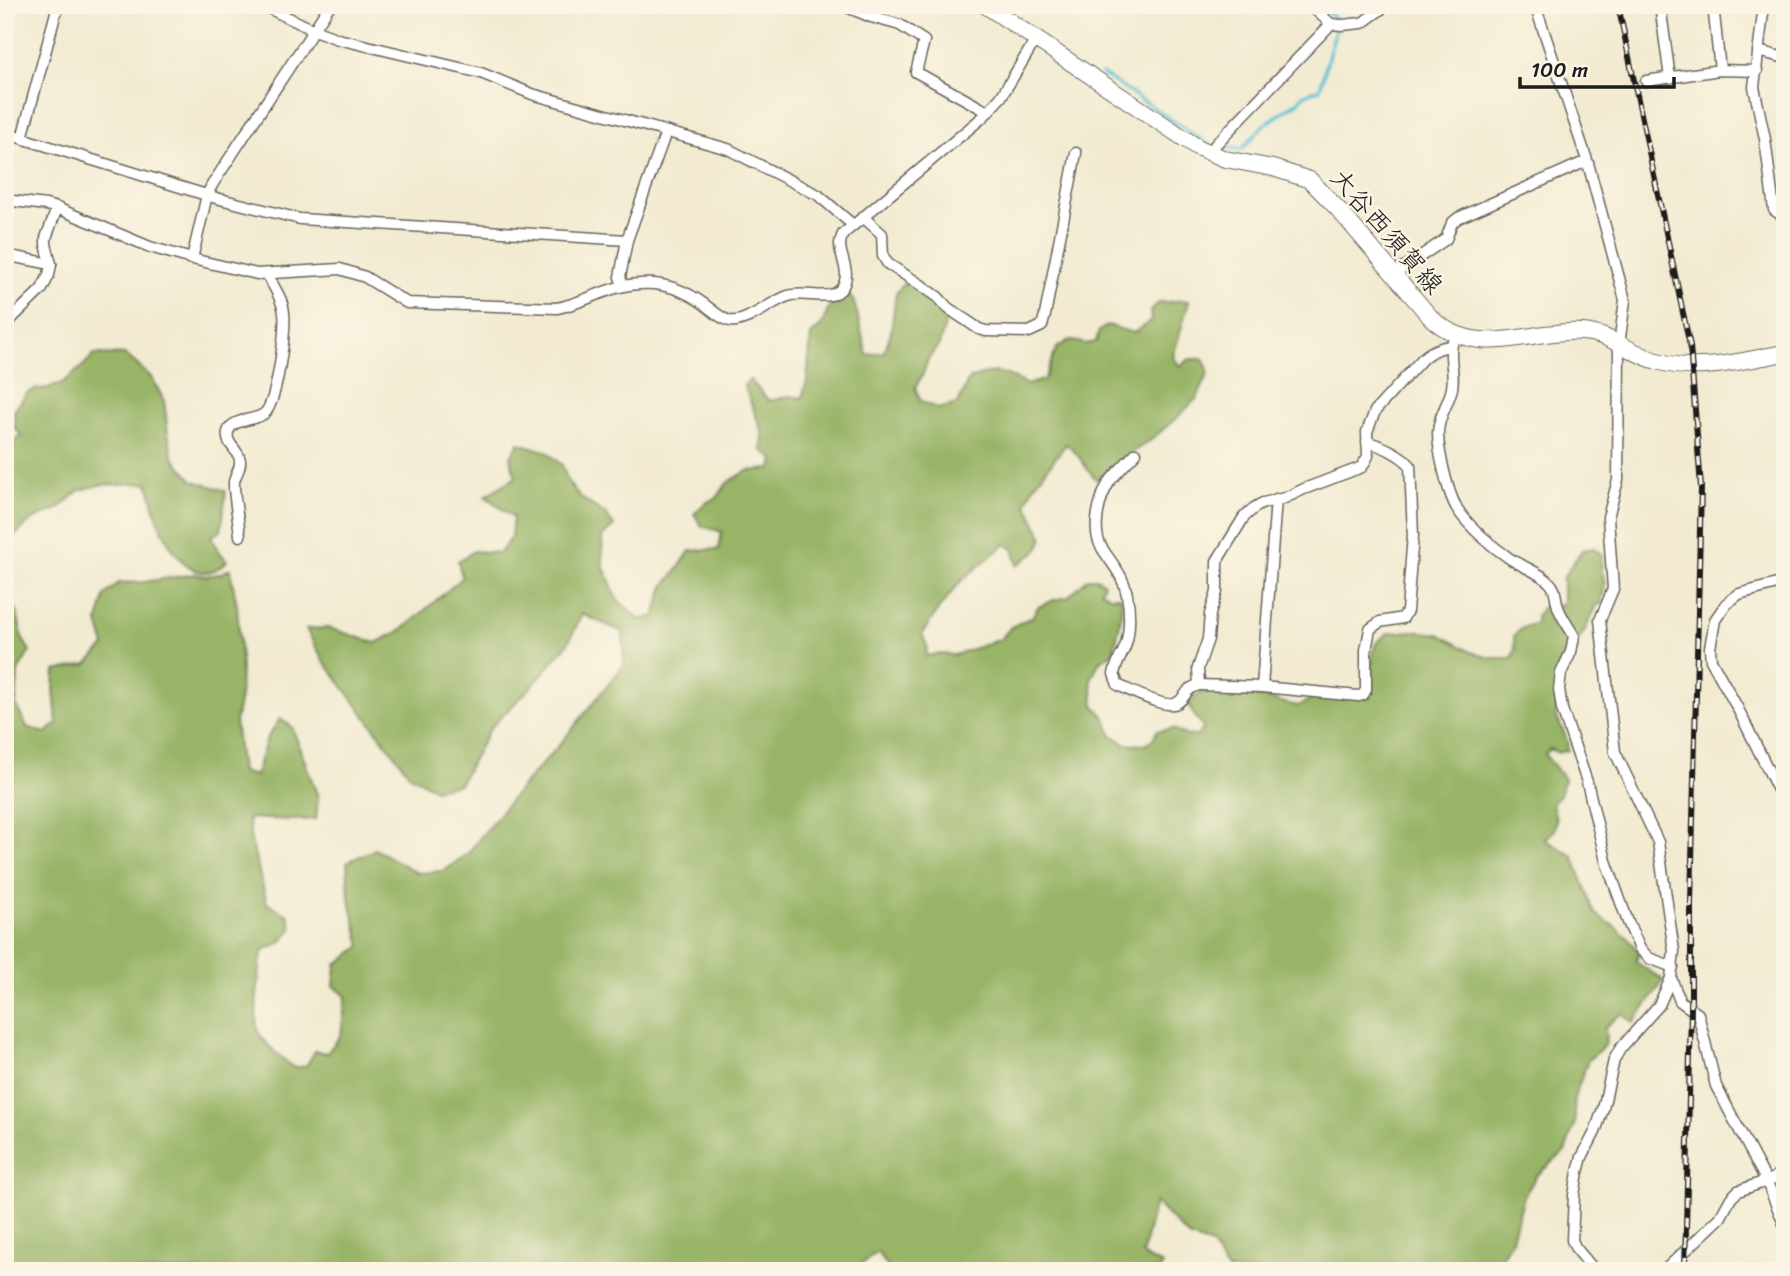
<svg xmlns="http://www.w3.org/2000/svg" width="1790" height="1276" font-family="Sriracha,'Klee One',sans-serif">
<rect width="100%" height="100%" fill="#fcf5e5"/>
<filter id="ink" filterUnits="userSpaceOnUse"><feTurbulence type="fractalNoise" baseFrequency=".0143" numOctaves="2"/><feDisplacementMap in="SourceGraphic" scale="14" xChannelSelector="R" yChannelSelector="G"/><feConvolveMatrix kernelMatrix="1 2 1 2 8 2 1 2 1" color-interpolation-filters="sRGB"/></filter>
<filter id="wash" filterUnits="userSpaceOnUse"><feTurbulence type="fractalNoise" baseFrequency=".00686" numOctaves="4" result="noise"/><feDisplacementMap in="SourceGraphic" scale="28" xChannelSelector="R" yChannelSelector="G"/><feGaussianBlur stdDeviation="1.57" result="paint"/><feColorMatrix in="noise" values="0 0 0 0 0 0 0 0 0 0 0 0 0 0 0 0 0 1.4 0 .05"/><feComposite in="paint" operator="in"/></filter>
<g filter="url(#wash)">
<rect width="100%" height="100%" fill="#f2ebd2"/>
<g fill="#98b466" stroke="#5a6841" stroke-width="2">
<path d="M905 282 930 298 944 313 945 325 939 345 928 359 923 374 915 388 921 401 939 409 957 404 963 393 968 380C995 368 1002 370 1027 385L1044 380 1057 348 1069 340 1086 344 1096 342 1099 331 1108 325 1133 333 1151 321 1150 310 1160 302C1171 303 1179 299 1189 301L1173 357 1180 366 1190 359H1203L1208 369 1207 377 1197 398 1182 413 1151 440 1126 456 1097 480C1084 468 1081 455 1066 444L1034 486 1026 503 1043 538 1038 549 1017 566 1014 550 1005 544 961 581 940 607 922 634 927 646 926 656 937 654 955 655 1001 639 1011 627 1032 617 1038 607 1054 600 1068 597 1088 578H1096L1104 583 1101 591 1110 596H1121C1123 616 1118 634 1113 653L1099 662 1091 679 1094 705 1104 716 1112 735 1125 744 1145 745 1153 740 1157 731 1174 729 1185 735 1197 736 1204 727 1194 715 1188 704C1192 700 1196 695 1200 693 1225 682 1273 702 1299 706L1315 696 1366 693 1372 680V654L1376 643 1388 633 1413 631 1439 634 1471 652 1490 658H1512L1515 650 1514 636 1522 628 1536 623V616L1545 605 1555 608 1563 603V578L1582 550 1594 548 1602 555V571L1605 584 1601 604 1596 605C1591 615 1588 626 1582 635 1562 663 1549 666 1560 704L1555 713 1567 740 1568 750 1558 753 1550 749 1545 754 1564 779 1560 795 1552 803 1556 819 1554 831 1544 839 1573 856 1595 914 1614 926 1628 938 1639 953 1636 962 1663 980 1657 991 1633 1023 1622 1013 1605 1027 1606 1044 1588 1060 1574 1098 1575 1123 1565 1152 1537 1175 1524 1196 1511 1242 1493 1271H1346L1330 1268 1326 1271H1228L1221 1261 1212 1245 1190 1238 1155 1202 1142 1255 1163 1265 1159 1271H891L877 1252 853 1271H5V593L17 611 22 638 30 651 18 671 16 705 27 727 45 733 57 724 54 689 55 671 87 664 105 646 98 622 105 595 119 583 144 582 195 574 205 576 219 574 230 569 237 606 241 659 240 697 235 721 241 772 255 776 267 738 280 719 292 727 318 797 316 819 293 820 248 818 251 841 267 903 289 916 292 929 280 943 262 951C260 967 252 1021 259 1033 267 1047 282 1058 294 1068L306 1066 315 1051 327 1053 341 1035 346 996 334 986 336 965 361 946 349 897 347 862 375 849 418 873 444 871 468 853 516 793 561 743 624 665 623 632 582 614 567 645 534 684 491 727 459 784 435 789 410 775 323 660 306 629 329 628 376 643 402 630 462 578 458 561 474 551 500 553 511 537 513 517 485 496 516 477 510 458 519 443 547 452 562 465 568 482 581 498 605 514 614 526 602 537 603 565 617 599 640 620 655 616 664 586 676 572 690 551 719 549 722 532 702 526 694 514 705 503 717 498 727 483 747 471 772 469 774 459 762 450 763 434 744 385 750 380 769 401 790 396 802 398 807 381 811 335 822 325 828 309 847 292 854 302 867 355 884 352 891 332 896 293Z"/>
<path d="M94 354 126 355 152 378 164 401 168 433 173 457 192 480 226 491 221 531 211 536 219 551 227 561C195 593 169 548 158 520 154 508 152 495 148 483L99 485 78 491 60 508 32 520 5 544V518L8 514 5 507V445L22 436 15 428 14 411 27 393 36 389 48 388 64 382 83 366Z"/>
</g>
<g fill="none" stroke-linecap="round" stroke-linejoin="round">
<g stroke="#58c1d4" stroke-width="3.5">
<path d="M1102 74 1207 143"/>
<path d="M272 104 337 5"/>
<path d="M1217 147 1242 149 1264 125 1299 101 1303 95 1320 89 1335 31 1334 17 1318 5"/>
</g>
</g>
</g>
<g filter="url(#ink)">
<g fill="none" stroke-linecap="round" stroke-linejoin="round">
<defs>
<g id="street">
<path d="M262 5 314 30 338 39 481 73 532 94 728 149 818 195 853 225"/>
<path d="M842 5 871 17 900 25 924 41 916 72 988 112"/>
<path d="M1310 5 1331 24 1342 25 1362 23 1387 5"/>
<path d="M1535 5 1588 163 1625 300 1619 345 1618 480 1608 517 1613 589 1600 620 1615 752 1658 842 1674 951 1671 978 1680 1001 1698 1014 1716 1086 1767 1182 1785 1226"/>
<path d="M1660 5 1670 78"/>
<path d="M1713 5 1720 70"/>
<path d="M1764 5 1754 87 1765 139 1774 210 1781 215H1785"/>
<path d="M1758 51 1785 58"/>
<path d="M1646 81 1720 70 1757 71"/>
<path d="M5 133 216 198 300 219 627 240 666 132"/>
<path d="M22 138 58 5"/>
<path d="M1212 155 1215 145 1331 24"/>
<path d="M5 200 46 205 57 208 150 247 192 259 257 274 340 269 365 277 407 303 557 308C585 303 610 285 639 284 662 282 685 290 704 304 712 310 721 319 730 321 746 324 772 301 788 296 807 290 833 304 843 286 851 271 840 259 840 244 840 241 842 237 843 234L983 117 1001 97 1036 39"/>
<path d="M863 217 882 234 883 256 888 264 921 285 938 297 948 308 979 329 986 331 1029 332 1042 326 1045 315 1076 153"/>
<path d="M15 257 51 264 46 244V238L57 208"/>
<path d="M192 259 207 195 212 185 330 5"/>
<path d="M1393 275 1446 239 1452 223 1458 218 1580 164 1588 163"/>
<path d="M623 286 620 277 627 240"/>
<path d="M5 325 42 289 49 275 51 264"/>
<path d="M1454 339C1446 356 1457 375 1451 392 1447 406 1438 418 1438 433 1438 451 1448 495 1458 510 1469 527 1493 547 1509 558 1522 567 1540 572 1550 583 1556 589 1555 595 1557 603 1559 615 1569 626 1574 636L1571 652 1561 673 1559 689 1562 709 1587 782 1606 861 1628 922 1640 949 1649 958 1673 967"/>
<path d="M1136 453C1127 462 1118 471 1110 481 1099 497 1091 531 1102 548 1112 564 1124 576 1127 595 1130 610 1130 630 1126 644 1123 654 1116 663 1114 674L1118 685 1122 687C1134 692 1166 709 1177 703 1187 697 1185 688 1199 685L1198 668 1208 639 1210 614 1217 592V561L1244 517 1254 508 1263 503 1285 498 1304 489 1362 467 1368 456 1367 432 1375 411 1423 358C1432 350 1440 347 1451 346"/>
<path d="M1276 499 1262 687 1358 696 1363 695 1366 690V650L1370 629 1380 622 1403 618 1407 611 1413 535 1410 465C1400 454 1381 445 1367 442"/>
<path d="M240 536C239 521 233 495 234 482 235 475 241 468 240 461 240 450 225 445 228 432 233 417 255 422 265 413 277 401 286 331 284 313 283 299 273 286 267 274"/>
<path d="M1785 582 1739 594 1726 604 1715 620 1710 648 1711 660 1738 709 1785 804"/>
<path d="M1199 685 1262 687"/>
<path d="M1595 1271 1575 1247 1572 1240 1574 1195 1578 1172 1582 1157 1595 1132 1603 1109 1614 1060 1620 1049 1659 1005 1671 978"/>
<path d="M1664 1271 1720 1218 1731 1198 1738 1191 1775 1178 1785 1165"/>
</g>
<path id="secondary" d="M985 5 1197 147 1225 159 1273 168 1310 180 1338 209 1432 319C1480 360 1526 329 1582 332 1609 333 1631 354 1657 361 1699 374 1743 360 1785 353"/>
</defs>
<use href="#street" stroke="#67645c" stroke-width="13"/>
<use href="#secondary" stroke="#67645c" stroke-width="18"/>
<use href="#street" stroke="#fff" stroke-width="10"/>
<use href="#secondary" stroke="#fff" stroke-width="16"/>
<defs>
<path id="rail" d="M1618 5 1690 346 1701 487 1691 903V1009L1685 1271"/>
</defs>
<use href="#rail" stroke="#1c1c1c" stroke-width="6"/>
<use href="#rail" stroke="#fcf5e5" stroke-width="3.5" stroke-dasharray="10" stroke-linecap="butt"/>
</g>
</g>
<g text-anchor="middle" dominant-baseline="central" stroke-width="5" stroke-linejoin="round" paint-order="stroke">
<g font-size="26" fill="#1c1c1c" stroke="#fcf5e5">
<text transform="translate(1387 231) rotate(49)">大谷西須賀線</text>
</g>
</g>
<rect width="1790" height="1276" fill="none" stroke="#fcf5e5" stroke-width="28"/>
<path d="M1520 77v10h154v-10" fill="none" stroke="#1c1c1c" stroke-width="3.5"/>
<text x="1531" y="77" font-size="21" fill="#1c1c1c" stroke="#fcf5e5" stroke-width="5" paint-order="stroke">100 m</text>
</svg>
